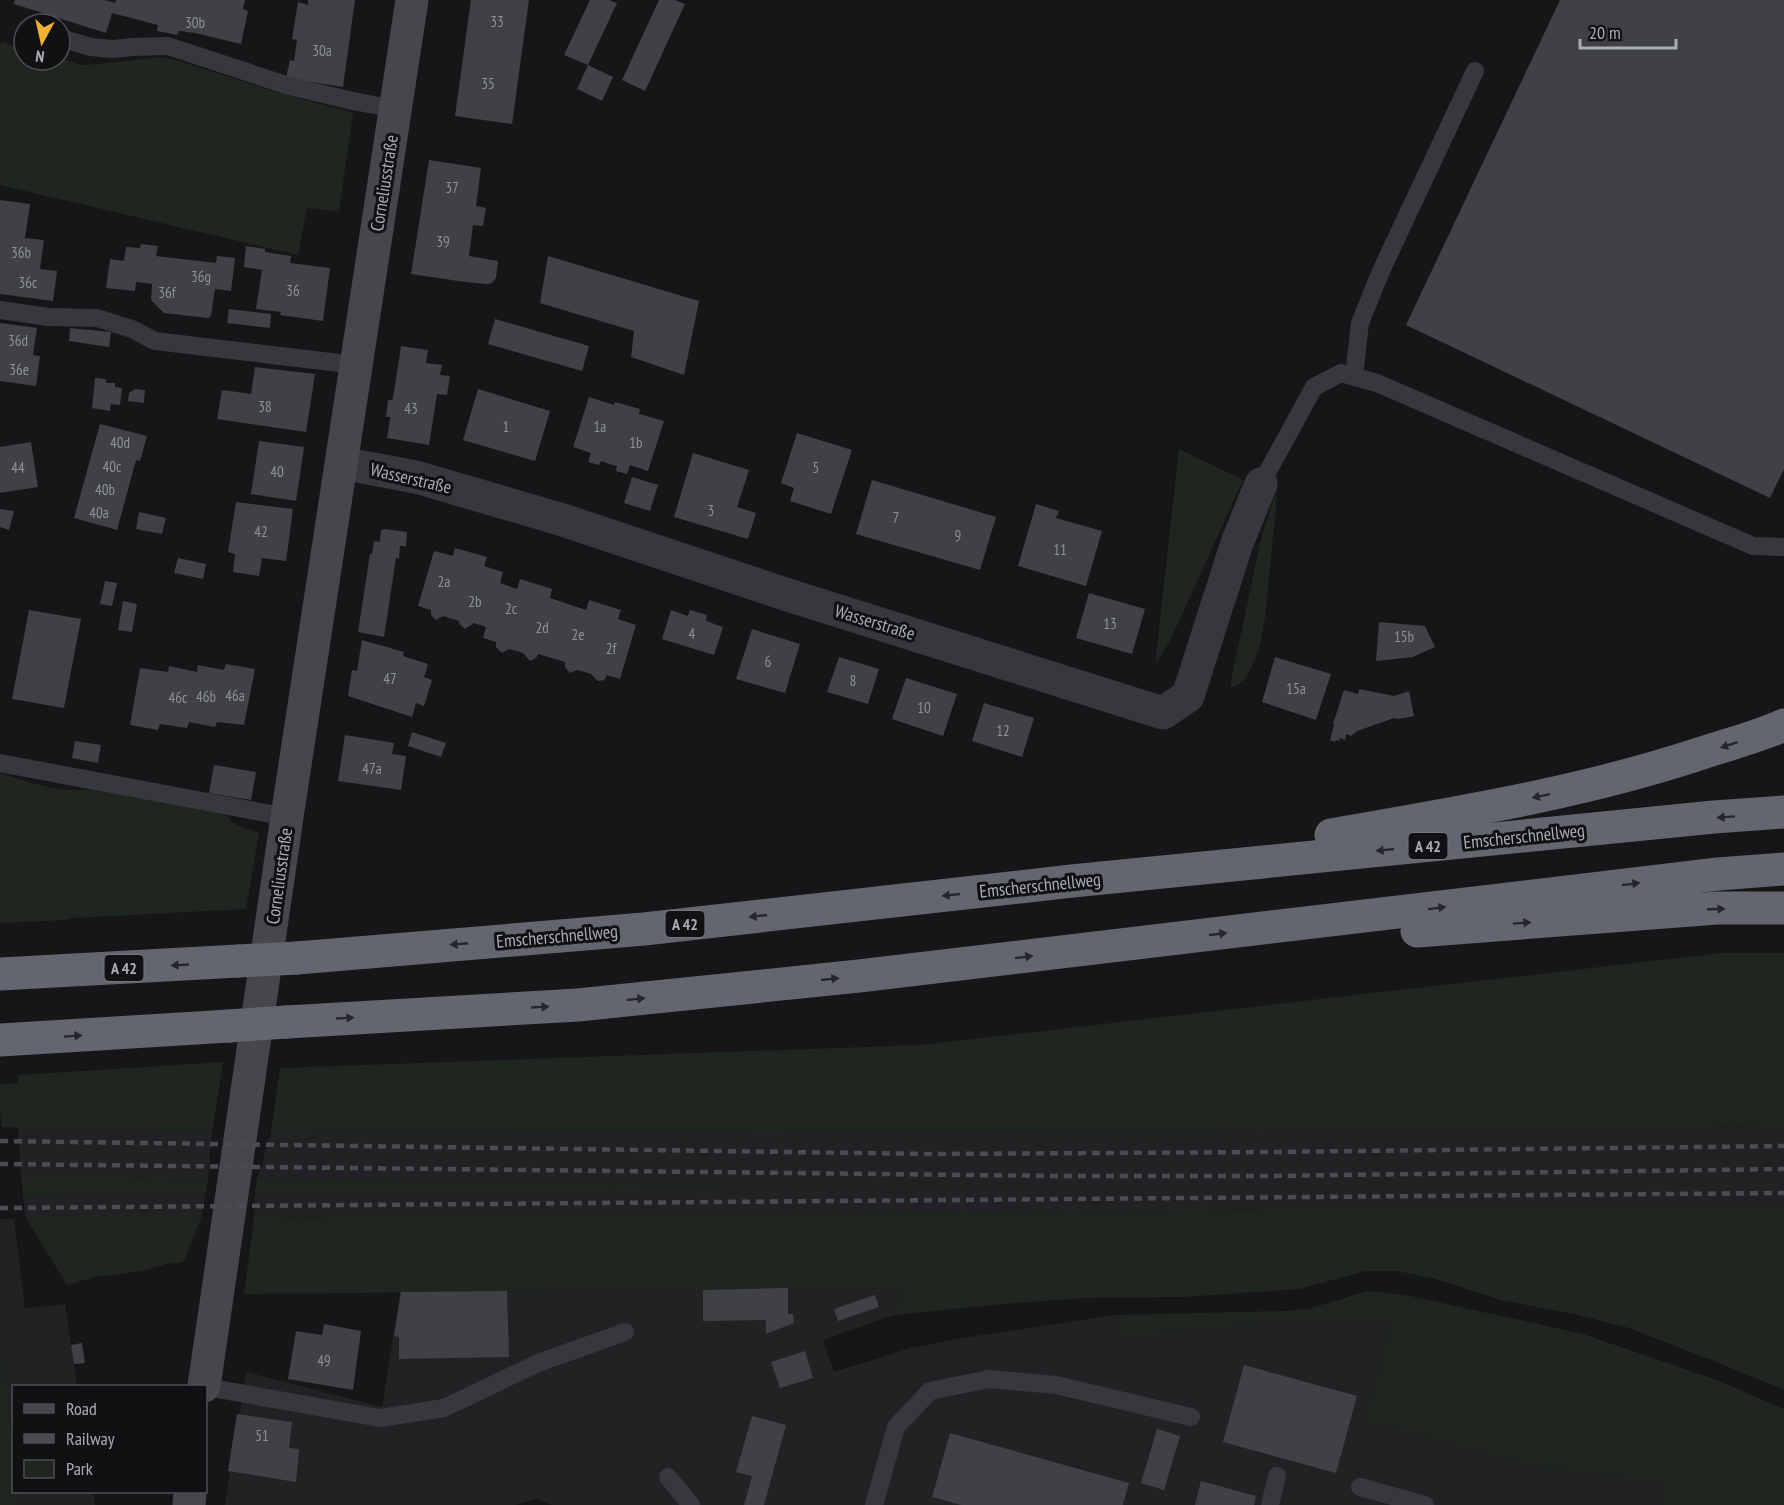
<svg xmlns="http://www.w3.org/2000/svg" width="1784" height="1505" font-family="'PT Sans Narrow',sans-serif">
<rect width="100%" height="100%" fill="#161618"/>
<g fill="#222225">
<path d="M1784 1126V1205L254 1218 255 1193 588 1191 789 1186 257 1179 271 1133 1269 1131Z"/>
<path d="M18 1127 212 1133 208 1179 21 1175Z"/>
<path d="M206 1192 201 1218H26L23 1196Z"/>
<path d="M0 1219H14L25 1308 65 1304 77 1386H14L13 1450 0 1331Z"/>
<path d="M902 1288 894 1315 823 1340 834 1372 911 1348 956 1339 1115 1315 1116 1339 1297 1319 1392 1320 1365 1421 1532 1466 1664 1483 1660 1505H552L536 1499 515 1505H225L230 1472 228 1471 237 1414H240L246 1372 382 1407 400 1292Z"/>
<path d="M17 1492H93L95 1505H18Z"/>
</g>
<g fill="#1e261f">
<path d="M4 41 17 49H24V60H60V58L81 65 99 64 158 57 176 60 273 91 353 113 339 212 307 208 298 255 0 185V45Z"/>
<path d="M1179 449 1243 480 1169 643 1155 665Z"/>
<path d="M1275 495H1277L1265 618 1260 645 1252 666 1245 679 1234 687H1231V680L1262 535Z"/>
<path d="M0 773C30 783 66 795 97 788L213 809 227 816 232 823 259 833 246 909 73 918 64 920 0 923Z"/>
<path d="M1722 953H1784V1126L1269 1131 271 1133 280 1068 920 1045Z"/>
<path d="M223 1062 212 1133 2 1127 0 1112V1084L18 1083V1075Z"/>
<path d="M21 1175 208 1179 206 1192 23 1196Z"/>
<path d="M257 1179 812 1186 588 1191 255 1193Z"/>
<path d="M1784 1205V1390L1719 1363 1629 1328 1578 1315 1501 1300 1436 1279 1397 1271H1365L1300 1289 1183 1297 1085 1298 1004 1304 894 1315 902 1288 244 1294 254 1218Z"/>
<path d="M26 1218H201L184 1261 178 1263 166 1264 142 1271 95 1277 67 1285Z"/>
<path d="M1368 1291 1406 1295 1583 1334 1717 1380 1784 1409V1505H1660L1664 1483 1532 1466 1365 1421 1392 1320 1297 1319 1116 1339 1115 1315 1286 1311 1308 1309Z"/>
<path d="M0 1331 13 1450 14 1492H17L18 1505H0Z"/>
</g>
<g fill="#404145">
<path d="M15 0H104L115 3 116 0H245L243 9 248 11 241 44 195 33 179 31 177 35 157 31 158 25 112 13 106 33 14 4Z"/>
<path d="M308 0H355L343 87 286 78 290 60 294 61 297 40 292 39 298 2 308 5Z"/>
<path d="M471 0H529L512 124 455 116Z"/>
<path d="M590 0H609L617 3 588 65 613 77 602 101 577 89 588 65 564 55Z"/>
<path d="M659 0H675L685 4 645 91 622 80Z"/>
<path d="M1560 0H1784V469L1770 498 1406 325Z"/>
<path d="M429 160 481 168 476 206 486 208 483 226 473 225 469 256 498 261 496 278 492 283 488 284 465 282 411 274Z"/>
<path d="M0 200 30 204 25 238 44 240 40 269 57 271 53 301 0 294Z"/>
<path d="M141 244 158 246 156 256 216 263 217 256 235 258 231 291 215 289 211 316 208 318 164 313 151 300 152 284 136 282 135 291 106 288 110 259 124 261 126 247 140 248Z"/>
<path d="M246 246 265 249V252L291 256 290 263 330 268 323 321 280 315 281 312 256 309 262 270 244 267Z"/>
<path d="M548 256 699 301 684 375 631 357 634 331 540 303Z"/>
<path d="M229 309 271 314 270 328 227 323Z"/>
<path d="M495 319 589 346 582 371 488 344Z"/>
<path d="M0 323 37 328 33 355 40 356 36 386 0 381Z"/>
<path d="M70 328 111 332 109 347 69 341Z"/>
<path d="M401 346 428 350 426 363 442 365 440 375 450 376 447 395 437 394 429 445 387 438 390 419V417H386L388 400H392L393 398Z"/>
<path d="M255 367 315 374 306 432 217 419 222 390 251 394Z"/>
<path d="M95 378 106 379V383H115V387L122 388 120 405 111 404 110 411 92 408Z"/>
<path d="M135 389 145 390 144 403 128 401 129 393Z"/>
<path d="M478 389 550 411 535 461 463 440Z"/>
<path d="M589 397 614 405 615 402 640 409 639 414 664 421 648 471 630 465 627 474 616 471 617 466 609 464 601 461 599 465 588 462 591 453 573 447Z"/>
<path d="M100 424 147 436 140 461 136 460 117 530 74 518Z"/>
<path d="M797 433 852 450 831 514 790 501 794 488 781 483Z"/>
<path d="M259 441 304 447 296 501 251 494Z"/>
<path d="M31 442 38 487 0 493V447Z"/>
<path d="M693 453 749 470 737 507 756 513 748 539 674 517Z"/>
<path d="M632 477 658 485 650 511 624 503Z"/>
<path d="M872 480 996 517 980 570 856 534Z"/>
<path d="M236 502 293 509 286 561 262 558 259 576 233 572 235 554 228 552Z"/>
<path d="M1036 504 1059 511 1056 518 1102 531 1086 586 1018 566Z"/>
<path d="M0 509 14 511 9 530 0 527Z"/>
<path d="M139 512 166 518 162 534 136 529Z"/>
<path d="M381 530 384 529 407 532 406 546H400L399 559 396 558 384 637 358 632 370 554H372L374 541 380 542Z"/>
<path d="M455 548 487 557 484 566 503 572 500 583 517 589 520 579 552 589 550 598 586 610 589 600 621 610 618 619 636 625 620 679 607 675 604 680 598 681 591 674 585 672 577 670 570 673 565 667V662L538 654 536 658 530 661 523 653 517 651 509 649 502 653 496 647V642L483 638 486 627 474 623 465 629 459 623V621L443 616 436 620 431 615V610L418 606 434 551 453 556Z"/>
<path d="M178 558 206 564 203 579 174 573Z"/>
<path d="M105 581 117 583 112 606 100 604Z"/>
<path d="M1089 593 1145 609 1132 654 1076 638Z"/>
<path d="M123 601 137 604 132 632 118 630Z"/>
<path d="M29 610 81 619 64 708 12 699Z"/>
<path d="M671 610 688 616 690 610 707 615 706 621 723 627 714 655 662 639Z"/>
<path d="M1379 622 1425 626 1435 647 1413 657 1376 661Z"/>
<path d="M752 629 800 644 785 693 736 679Z"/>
<path d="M362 640 404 652 403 656 428 664 424 677 432 680 424 706 416 703 412 717 348 696 352 670 357 671Z"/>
<path d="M839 657 879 669 868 704 827 692Z"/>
<path d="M1275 657 1331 674 1316 720 1262 702Z"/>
<path d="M226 664 255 669 244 725 217 722 215 727 189 722 187 728 160 724 158 730 130 725 140 668 168 672 169 666 197 672 198 665 224 670Z"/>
<path d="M906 678 957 694 943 736 892 719Z"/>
<path d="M1359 689 1394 696 1409 691 1414 716 1398 719 1394 718 1357 731 1351 736 1346 734 1345 740 1340 738 1339 741 1336 740 1335 742 1330 740 1334 725 1333 724 1344 690 1358 694Z"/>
<path d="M984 703 1034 718 1022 757 972 741Z"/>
<path d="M412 732 446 743 441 757 408 746Z"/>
<path d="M345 735 394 743 392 754 406 756 401 790 338 781Z"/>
<path d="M75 741 101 745 98 763 72 758Z"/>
<path d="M214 765 256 772 251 800 209 793Z"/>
<path d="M788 1288V1314H793L794 1323 766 1334V1320L703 1321V1290Z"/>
<path d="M507 1291 509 1357 399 1359V1337L394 1336 401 1292Z"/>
<path d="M875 1295 879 1307 838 1321 834 1309Z"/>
<path d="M324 1324 361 1331 353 1390 288 1379 296 1331 322 1335Z"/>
<path d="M82 1343 85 1363 74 1364 71 1345Z"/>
<path d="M805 1351 813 1378 780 1388 771 1362Z"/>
<path d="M1244 1365 1357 1396 1336 1473 1223 1442Z"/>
<path d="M237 1414 292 1422 289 1448 299 1449 296 1482 228 1471Z"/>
<path d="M752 1416 786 1425 764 1505H744L752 1476 736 1472Z"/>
<path d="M1157 1429 1180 1436 1164 1490 1141 1483Z"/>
<path d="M950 1433 1129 1483 1123 1505H961L932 1497Z"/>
<path d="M1201 1481 1256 1496 1254 1505H1195Z"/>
</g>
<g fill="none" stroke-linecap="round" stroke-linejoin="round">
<g stroke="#37383d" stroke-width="18">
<path d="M60 38 91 47 112 49 133 47 168 46 289 86 353 101 395 109"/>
<path d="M0 310 48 317 97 318 132 329 155 341 356 365"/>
<path d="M1354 377 1360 323 1381 271 1475 71"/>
<path d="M1261 484 1314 387 1341 373 1377 383 1753 546 1784 547"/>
<path d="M0 763 287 817"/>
<path d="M206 1387 380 1418 444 1408 538 1363 625 1332"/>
<path d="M668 1477 691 1505"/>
<path d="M1360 1487 1425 1505"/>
<path d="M874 1505 896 1427 930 1391 989 1379 1056 1385 1191 1417"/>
<path d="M1270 1505 1277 1476"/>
</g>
<path stroke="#37383d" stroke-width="33" d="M341 463 416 477 563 520 788 595 1163 713 1188 696 1237 543 1261 484"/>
<g stroke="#45474d" stroke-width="33">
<path d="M204 1386 287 817 412 0"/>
<path d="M189 1505 190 1492"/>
</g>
<g stroke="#63666e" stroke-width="33">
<path d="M1331 835C1456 813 1581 793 1702 753 1729 744 1758 737 1784 725"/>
<path d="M1417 931 1717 908H1784"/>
<path d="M297 958 644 929 1072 881 1714 817 1784 812"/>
<path d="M0 974 238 961"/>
<path d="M287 1022 578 1005 859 976 1718 874 1784 869"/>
<path d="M0 1040 229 1026"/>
</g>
<g stroke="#4a4c52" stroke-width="4.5" stroke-dasharray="8 6" stroke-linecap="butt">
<path d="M0 1141 932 1154 1272 1152 1784 1146"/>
<path d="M0 1164 1056 1176H1269L1784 1169"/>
<path d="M0 1208 1784 1193"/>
</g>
<g stroke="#63666e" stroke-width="33">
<path d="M238 961 297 958"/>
<path d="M229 1026 287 1022"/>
</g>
</g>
<defs><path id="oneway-solid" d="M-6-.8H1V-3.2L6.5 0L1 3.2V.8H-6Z" transform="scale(1.5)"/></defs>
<g fill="#26262a">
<use href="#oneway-solid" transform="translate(1729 745) rotate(162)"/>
<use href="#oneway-solid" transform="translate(1541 796) rotate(168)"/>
<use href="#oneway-solid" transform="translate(1726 817) rotate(176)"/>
<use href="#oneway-solid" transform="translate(1385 850) rotate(174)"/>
<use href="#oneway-solid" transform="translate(1631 884) rotate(-7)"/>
<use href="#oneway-solid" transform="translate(951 895) rotate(174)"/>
<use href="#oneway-solid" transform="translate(1437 908) rotate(-7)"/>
<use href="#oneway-solid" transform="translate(1716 909) rotate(-2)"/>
<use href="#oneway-solid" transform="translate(758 916) rotate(174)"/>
<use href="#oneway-solid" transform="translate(1522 923) rotate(-4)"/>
<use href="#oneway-solid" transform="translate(1218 934) rotate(-7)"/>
<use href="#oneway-solid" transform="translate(459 944) rotate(175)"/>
<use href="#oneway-solid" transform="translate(1024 957) rotate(-7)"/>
<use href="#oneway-solid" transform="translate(180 965) rotate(177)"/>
<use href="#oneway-solid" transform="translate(830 979) rotate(-6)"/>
<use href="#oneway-solid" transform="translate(636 999) rotate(-6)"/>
<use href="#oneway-solid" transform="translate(540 1007) rotate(-3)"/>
<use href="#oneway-solid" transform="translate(345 1018) rotate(-3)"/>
<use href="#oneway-solid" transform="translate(73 1036) rotate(-4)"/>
</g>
<g text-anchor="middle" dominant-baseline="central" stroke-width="6" stroke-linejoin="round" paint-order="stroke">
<g font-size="15" fill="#8e929b">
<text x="497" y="21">33</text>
<text x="195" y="22">30b</text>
<text x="322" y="50">30a</text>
<text x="488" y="83">35</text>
<text x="452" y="187">37</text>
<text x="443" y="241">39</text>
<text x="21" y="252">36b</text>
<text x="201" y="276">36g</text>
<text x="28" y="282">36c</text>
<text x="293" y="290">36</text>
<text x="167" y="292">36f</text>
<text x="18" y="340">36d</text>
<text x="19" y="369">36e</text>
<text x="265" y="406">38</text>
<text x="411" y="408">43</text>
<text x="506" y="426">1</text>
<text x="600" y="426">1a</text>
<text x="120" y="442">40d</text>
<text x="636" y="442">1b</text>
<text x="112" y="466">40c</text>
<text x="18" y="467">44</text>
<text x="816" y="467">5</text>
<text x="277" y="471">40</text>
<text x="105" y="489">40b</text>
<text x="711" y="510">3</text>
<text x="99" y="512">40a</text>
<text x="896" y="517">7</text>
<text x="261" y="531">42</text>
<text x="958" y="535">9</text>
<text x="1060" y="549">11</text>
<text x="444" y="581">2a</text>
<text x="475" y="601">2b</text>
<text x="511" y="608">2c</text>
<text x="1110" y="623">13</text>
<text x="542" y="627">2d</text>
<text x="692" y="633">4</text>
<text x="578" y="634">2e</text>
<text x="1404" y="636">15b</text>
<text x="611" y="648">2f</text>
<text x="768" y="661">6</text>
<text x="390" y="678">47</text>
<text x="853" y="680">8</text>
<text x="1296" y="688">15a</text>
<text x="235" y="695">46a</text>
<text x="206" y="696">46b</text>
<text x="178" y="697">46c</text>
<text x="924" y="707">10</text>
<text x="1003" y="730">12</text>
<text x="372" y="768">47a</text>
<text x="324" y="1360">49</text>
<text x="262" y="1435">51</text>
</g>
<g fill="#111113" stroke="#7b7e86" stroke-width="1.5">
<rect x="1408.5" y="833" width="39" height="26" rx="4.5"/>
<rect x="665.5" y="911" width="39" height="26" rx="4.5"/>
<rect x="104.5" y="955" width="39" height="26" rx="4.5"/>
</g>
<g font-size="16" font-weight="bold" fill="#a8adb8">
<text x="1428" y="846">A 42</text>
<text x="685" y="924">A 42</text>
<text x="124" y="968">A 42</text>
</g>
<g font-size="18" fill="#a8adb8" stroke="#111113">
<text transform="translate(384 183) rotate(-81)">Corneliusstraße</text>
<text transform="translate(411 478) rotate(13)">Wasserstraße</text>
<text transform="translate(875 622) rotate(17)">Wasserstraße</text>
<text transform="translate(1524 836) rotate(-6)">Emscherschnellweg</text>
<text transform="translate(279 876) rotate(-82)">Corneliusstraße</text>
<text transform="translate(1040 885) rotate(-6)">Emscherschnellweg</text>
<text transform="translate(557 936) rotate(-5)">Emscherschnellweg</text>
</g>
</g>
<rect x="12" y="1385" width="195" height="108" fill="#111113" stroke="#4d4f55" stroke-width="1.5"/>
<rect x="24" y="1404" width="30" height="9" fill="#45474d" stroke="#4d4f55" stroke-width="1.5"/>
<text x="66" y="1415" font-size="18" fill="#a8adb8">Road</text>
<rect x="24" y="1434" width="30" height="9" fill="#4a4c52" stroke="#4d4f55" stroke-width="1.5"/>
<text x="66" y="1445" font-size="18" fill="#a8adb8">Railway</text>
<rect x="24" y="1460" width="30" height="18" fill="#1e261f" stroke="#4d4f55" stroke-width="1.5"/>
<text x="66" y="1475" font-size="18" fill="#a8adb8">Park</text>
<g transform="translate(42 42) rotate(188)"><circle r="28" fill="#111113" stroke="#4d4f55" stroke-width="1.5"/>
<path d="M0-4.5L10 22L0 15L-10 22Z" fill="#f2b134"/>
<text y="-9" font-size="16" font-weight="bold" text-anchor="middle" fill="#a8adb8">N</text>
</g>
<path d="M1580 39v9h96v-9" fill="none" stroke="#a8adb8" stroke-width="3"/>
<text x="1589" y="39" font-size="18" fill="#a8adb8" stroke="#111113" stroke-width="4.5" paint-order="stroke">20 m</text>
</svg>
